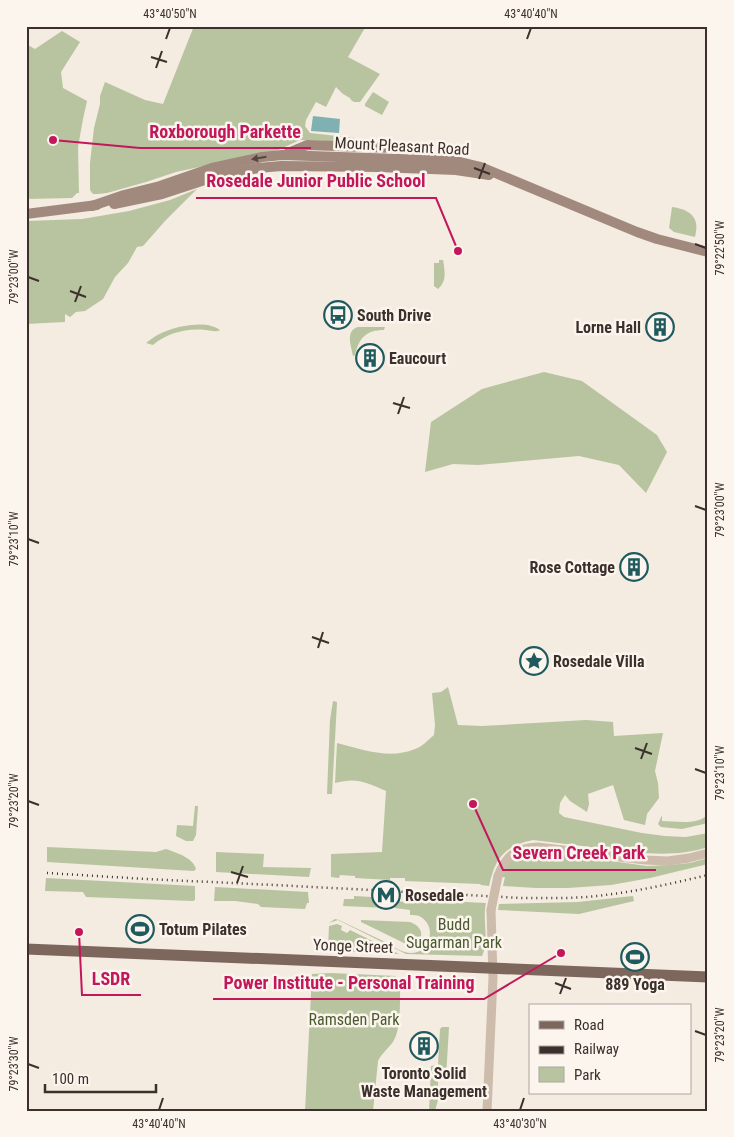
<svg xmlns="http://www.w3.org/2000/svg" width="734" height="1137" font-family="'Roboto Condensed',sans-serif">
<rect width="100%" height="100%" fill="#f4ebe1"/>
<g fill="#b8c4a0">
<path d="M194 26H366L348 57 380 74 360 102H354L351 100 350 98 343 94 336 87 326 107 316 102 306 120 305 126 310 133 355 138 354 142 300 140 278 150 176 172 146 182 107 193 98 194H93L90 190V163L94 128 100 104V96L105 82 145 100 163 104Z"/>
<path d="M62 31 80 42 61 72 63 88 87 101 83 119 78 147 79 193H77L72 198 26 199V44L35 49Z"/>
<path d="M373 92 389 102 382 115 365 106V104Z"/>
<path d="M197 189 165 221 143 246 137 247 128 263 115 277 103 299 85 311 76 312 70 317 65 314V322L26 324V221L82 219 129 211 170 200Z"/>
<path d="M672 207C681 208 694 212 696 223 697 227 696 232 695 237L674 232 669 228Z"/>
<path d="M439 260H443C445 272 447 281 438 289L434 286V263H439Z"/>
<path d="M191 325C202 324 211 324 220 330 215 333 211 330 205 330 187 328 167 333 153 345L146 343C159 332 174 327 191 325Z"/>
<path d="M358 327H385L384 330C366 330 359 338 355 355L353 356C351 345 345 331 358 327Z"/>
<path d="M544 372 582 381 657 435 667 452 646 493 619 465 579 456 478 465 453 464 425 472 431 422 482 389Z"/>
<path d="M448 687 458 725 482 726 586 720 613 722 614 736 663 733 655 771 658 783 659 798 647 814 645 825 624 820 613 785 588 794 589 804 587 812 570 801 565 795 560 803 559 813 564 817 642 833 665 836 686 837 708 833V847C674 858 641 853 607 849 583 846 558 843 533 840 504 846 495 858 489 886L481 885 480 884 405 881V878H390V880L355 878V876L340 875 339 878 331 877V854L382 852 386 791C366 782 356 777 335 783L337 743C362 749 389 760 415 749 422 747 428 740 434 735L435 725 432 693 441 692Z"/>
<path d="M333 701 337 702 332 794H327L330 720Z"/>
<path d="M195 806H198L196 835 193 841H186L176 836 177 825 193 826Z"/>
<path d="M708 814V823L682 829 661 827 658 824 662 815V821C675 821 698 826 708 814Z"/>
<path d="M47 847 156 852 166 849 169 850C179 854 193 858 196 869L194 871 47 862Z"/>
<path d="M539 851 647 866 669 865 690 863 708 858V864L650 878 611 885 568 888H536L503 886 505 877H502C509 856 520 853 539 851Z"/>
<path d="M216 852 264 854 263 867 311 868 309 877 216 872Z"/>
<path d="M46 878 195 886V900L193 901 86 897 83 892 45 891Z"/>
<path d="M215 887 308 892 309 903H307L305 909 261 907 258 904 235 901H214Z"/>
<path d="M354 896 389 898V908L343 906 344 899H354Z"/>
<path d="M633 896 634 901 579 914 498 910 499 904 578 902Z"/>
<path d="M406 899 486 903C482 920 490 940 482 956L406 954 338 920 329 923 335 919 339 920C354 927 370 935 385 942 392 946 401 952 410 953 429 954 438 928 421 917 418 915 413 915 410 915V910L395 908V901L405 902Z"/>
<path d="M361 920 410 922C427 928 424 945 406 944L361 922Z"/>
<path d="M337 924 342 926 341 930 347 933 350 930 399 954 330 951 328 947 329 926Z"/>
<path d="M331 973 396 976V981H400C400 997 401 1025 395 1038 391 1047 382 1052 378 1061L373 1111H305L312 974Z"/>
<path d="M442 1027H449L446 1078H438V1100L435 1111H429L431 1066 438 1065 440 1029Z"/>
</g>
<path fill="#7fb0b2" d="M313 116 340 119 339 133 311 131Z"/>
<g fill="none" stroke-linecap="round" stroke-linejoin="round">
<g stroke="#cdbbac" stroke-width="9">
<path d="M498 876C506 856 515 848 538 847L645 860 668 861 689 858 708 853"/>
<path d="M487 1111 493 978 491 910"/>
</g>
<g stroke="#a18a7d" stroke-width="10">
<path d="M288 153 307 145 423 149"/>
<path d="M114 204 162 194 214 177 258 168 281 166 378 167 456 170 489 175"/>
<path d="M92 206 124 195 160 186 212 168 262 157 282 155 456 161 481 167 637 232 657 239 708 252"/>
<path d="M26 214 97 205"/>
</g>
<path stroke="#7d675c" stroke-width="11" d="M26 949 708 977"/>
<path stroke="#3b302b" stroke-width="2.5" stroke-dasharray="1 4" stroke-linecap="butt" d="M47 873 146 879 275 885 523 898C550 898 577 899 605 895 639 891 674 883 708 875"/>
<path stroke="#cdbbac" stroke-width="9" d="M491 910 498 876"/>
</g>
<defs><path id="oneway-solid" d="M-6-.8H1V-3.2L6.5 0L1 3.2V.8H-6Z" transform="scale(1.25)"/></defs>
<use fill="#544640" href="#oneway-solid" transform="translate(259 158) rotate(170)"/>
<path fill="none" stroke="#3b302b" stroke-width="2" d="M166 39 170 28M527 39 531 28M151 57 167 62M156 68 162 51M474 168 490 174M479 179 485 163M695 244 706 248M28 277 39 281M70 291 86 297M75 302 81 286M393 403 410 408M398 414 404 397M695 506 706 510M28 539 39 543M312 637 329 643M318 648 323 632M635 748 652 754M641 759 647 743M695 769 706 773M28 801 39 805M231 872 248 877M237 883 243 866M555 983 571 989M560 994 566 978M695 1031 706 1035M28 1064 39 1068M159 1110 163 1098M520 1110 524 1098"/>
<defs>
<symbol id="bus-ring" viewBox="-11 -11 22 22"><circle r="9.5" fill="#fbf5ee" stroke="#1f5a5e" stroke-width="1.5"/><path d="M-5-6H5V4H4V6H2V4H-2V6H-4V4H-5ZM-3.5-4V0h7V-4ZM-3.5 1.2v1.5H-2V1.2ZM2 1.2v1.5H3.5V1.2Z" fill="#1f5a5e"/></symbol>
<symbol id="building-ring" viewBox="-11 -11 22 22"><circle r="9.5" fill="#fbf5ee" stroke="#1f5a5e" stroke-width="1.5"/><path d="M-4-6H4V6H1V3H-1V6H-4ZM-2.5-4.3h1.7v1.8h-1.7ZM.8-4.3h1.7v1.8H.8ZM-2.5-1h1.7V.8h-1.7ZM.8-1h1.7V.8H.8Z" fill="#1f5a5e"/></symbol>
<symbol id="sight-ring" viewBox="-11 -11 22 22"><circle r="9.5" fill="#fbf5ee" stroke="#1f5a5e" stroke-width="1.5"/><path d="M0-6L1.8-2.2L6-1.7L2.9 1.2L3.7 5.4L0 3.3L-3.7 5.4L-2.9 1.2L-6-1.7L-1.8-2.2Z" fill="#1f5a5e"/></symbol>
<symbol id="metro-ring" viewBox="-11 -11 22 22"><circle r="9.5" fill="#fbf5ee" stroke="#1f5a5e" stroke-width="1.5"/><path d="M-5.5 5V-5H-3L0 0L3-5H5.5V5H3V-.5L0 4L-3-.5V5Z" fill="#1f5a5e"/></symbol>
<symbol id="stadium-ring" viewBox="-11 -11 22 22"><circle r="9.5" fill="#fbf5ee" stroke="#1f5a5e" stroke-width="1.5"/><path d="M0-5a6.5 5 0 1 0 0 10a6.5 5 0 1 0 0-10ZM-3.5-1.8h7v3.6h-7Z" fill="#1f5a5e"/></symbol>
</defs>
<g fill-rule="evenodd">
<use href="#bus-ring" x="322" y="299" width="32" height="32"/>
<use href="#building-ring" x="644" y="311" width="32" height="32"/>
<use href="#building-ring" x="354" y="342" width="32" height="32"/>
<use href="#building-ring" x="618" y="551" width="32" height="32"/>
<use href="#sight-ring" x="518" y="645" width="32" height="32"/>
<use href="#metro-ring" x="370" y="879" width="32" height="32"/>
<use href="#stadium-ring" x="124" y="913" width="32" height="32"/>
<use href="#stadium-ring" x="619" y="941" width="32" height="32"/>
<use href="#building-ring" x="408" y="1030" width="32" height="32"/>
</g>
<g text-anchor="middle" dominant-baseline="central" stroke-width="5" stroke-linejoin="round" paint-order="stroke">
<g font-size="16" fill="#3b302b" stroke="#fbf5ee">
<text transform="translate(402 146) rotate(3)">Mount Pleasant Road</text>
<text transform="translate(353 946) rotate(2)">Yonge Street</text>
</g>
<g font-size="16" font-weight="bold" fill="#3b302b" stroke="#fbf5ee" text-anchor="start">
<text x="357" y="315">South Drive</text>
<text x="641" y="327" text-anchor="end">Lorne Hall</text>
<text x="389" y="358">Eaucourt</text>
<text x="615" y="567" text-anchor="end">Rose Cottage</text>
<text x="553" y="661">Rosedale Villa</text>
<text x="405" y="895">Rosedale</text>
<text x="159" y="929">Totum Pilates</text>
<text x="635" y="984" text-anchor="middle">889 Yoga</text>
<text x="424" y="1073" text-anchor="middle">Toronto Solid<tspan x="424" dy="18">Waste Management</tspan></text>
</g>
<g font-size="16" fill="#4a5a2e" stroke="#fbf5ee">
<text x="454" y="924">Budd<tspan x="454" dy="18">Sugarman Park</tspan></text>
<text x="354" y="1019">Ramsden Park</text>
</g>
</g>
<path fill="none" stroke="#c2185b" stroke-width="2" d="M53 140L140 148H311M458 251L436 198H196M473 804L503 870H656M79 932L82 995H141M561 953L484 999H213"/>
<g fill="#c2185b" stroke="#fbf5ee" stroke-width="2">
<circle cx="53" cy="140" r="5"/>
<circle cx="458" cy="251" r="5"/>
<circle cx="473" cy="804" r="5"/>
<circle cx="79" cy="932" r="5"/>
<circle cx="561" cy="953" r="5"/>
</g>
<g font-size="18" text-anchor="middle" font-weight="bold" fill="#c2185b" stroke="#fbf5ee" stroke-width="5" stroke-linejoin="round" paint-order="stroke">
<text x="225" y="138">Roxborough Parkette</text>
<text x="316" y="187">Rosedale Junior Public School</text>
<text x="579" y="859">Severn Creek Park</text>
<text x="111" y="985">LSDR</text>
<text x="349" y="989">Power Institute - Personal Training</text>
</g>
<rect width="734" height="1137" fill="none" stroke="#fbf5ee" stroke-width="55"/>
<rect x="529" y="1004" width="162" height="90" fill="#fbf5ee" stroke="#aea6a0"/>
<rect x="539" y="1021" width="25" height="8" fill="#7d675c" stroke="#aea6a0"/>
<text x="574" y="1030" font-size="15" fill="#3b302b">Road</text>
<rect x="539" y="1046" width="25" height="8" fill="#3b302b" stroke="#aea6a0"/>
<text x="574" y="1054" font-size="15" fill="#3b302b">Railway</text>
<rect x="539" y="1067" width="25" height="15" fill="#b8c4a0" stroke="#aea6a0"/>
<text x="574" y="1080" font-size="15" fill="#3b302b">Park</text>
<path d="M45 1084v8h111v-8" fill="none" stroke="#3b302b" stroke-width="2.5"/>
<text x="52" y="1084" font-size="15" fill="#3b302b" stroke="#fbf5ee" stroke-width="4" paint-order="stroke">100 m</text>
<rect x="28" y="28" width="678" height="1082" fill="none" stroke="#3b302b" stroke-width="2"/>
<g font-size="12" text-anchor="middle" fill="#3b302b">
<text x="170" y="18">43°40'50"N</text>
<text x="531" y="18">43°40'40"N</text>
<text transform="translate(720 248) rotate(-90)" y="4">79°22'50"W</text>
<text transform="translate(14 277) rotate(-90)" y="4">79°23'00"W</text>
<text transform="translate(720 510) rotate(-90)" y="4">79°23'00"W</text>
<text transform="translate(14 539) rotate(-90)" y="4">79°23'10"W</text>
<text transform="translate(720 773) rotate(-90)" y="4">79°23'10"W</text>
<text transform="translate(14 801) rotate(-90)" y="4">79°23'20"W</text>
<text transform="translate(720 1035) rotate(-90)" y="4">79°23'20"W</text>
<text transform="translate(14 1064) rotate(-90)" y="4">79°23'30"W</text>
<text x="159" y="1128">43°40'40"N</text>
<text x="520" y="1128">43°40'30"N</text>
</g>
</svg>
